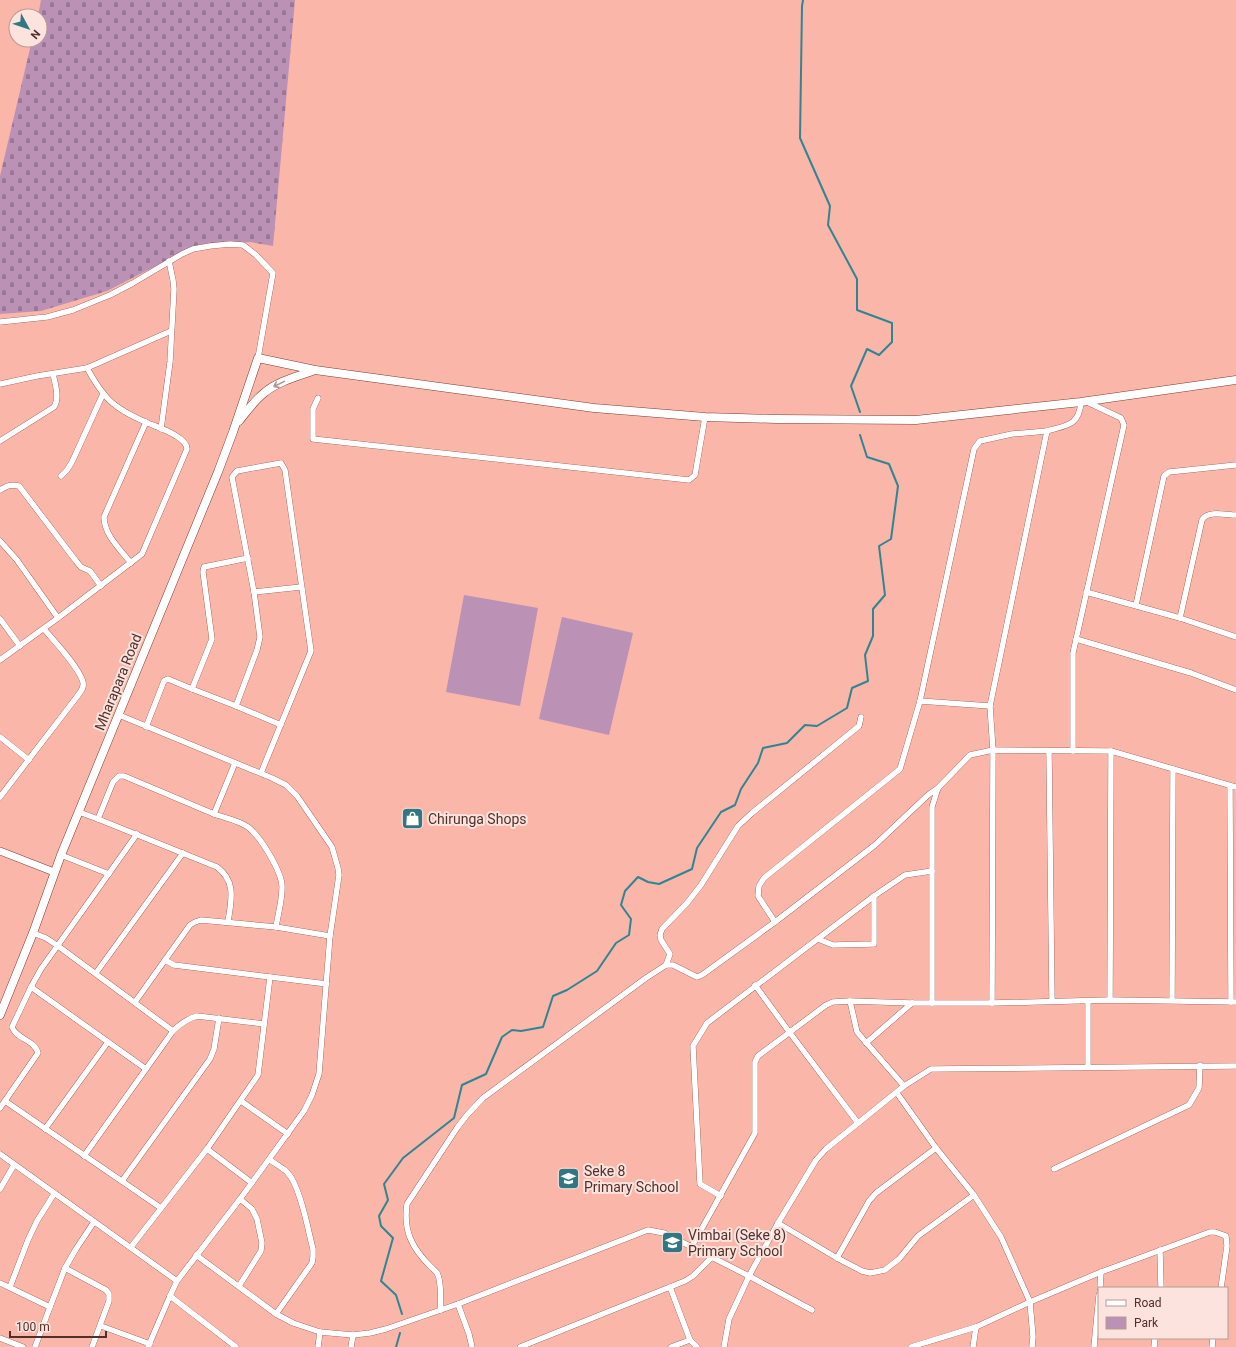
<svg xmlns="http://www.w3.org/2000/svg" width="1236" height="1347" font-family="Roboto,sans-serif">
<defs>
<pattern id="cemetery-stones" width="16" height="16" patternUnits="userSpaceOnUse"><rect width="16" height="16" fill="#bb91b6"/><path d="M2 7V4a2 2 0 0 1 4 0v3zM10 15v-3a2 2 0 0 1 4 0v3z" fill="#9a7794"/></pattern>
</defs>
<rect width="100%" height="100%" fill="#f9b6a9"/>
<g fill="#bb91b6">
<path d="M464 595 538 608 520 706 446 692Z"/>
<path d="M562 617 633 633 609 735 539 719Z"/>
</g>
<path fill="url(#cemetery-stones)" d="M41 0H295L273 246 250 242 195 246 107 291 41 311 0 314V176L32 40H40V16H38Z"/>
<g fill="none" stroke-linecap="round" stroke-linejoin="round">
<g stroke="#308593" stroke-width="2">
<path d="M803 0 802 6 800 138 830 206 828 225 857 279V310L892 323V342L879 355 867 349 851 386 860 412"/>
<path d="M402 1314 396 1295 381 1281 393 1238 381 1226 379 1216 388 1200 384 1184 403 1158 454 1118 462 1085 486 1074 502 1037 512 1030 521 1031 543 1027 553 996 567 990 597 971 616 943 629 935 631 919 621 905 625 891 638 877 648 882 659 884 692 869 697 848 721 812 735 805 741 789 758 763 763 748 787 743 805 725 817 726 847 708 852 688 868 681 865 655 873 636V609L885 595 879 546 891 539 898 486 889 464 867 457 860 435"/>
<path d="M396 1347 400 1333"/>
</g>
<defs>
<g id="minor">
<path d="M0 322 47 317 73 310 110 295 133 283 182 254 193 249 210 246 230 244 243 245 256 255 273 273 258 358"/>
<path d="M0 384 37 376 87 368 171 331"/>
<path d="M318 398 313 409V439L689 480 695 475 705 417"/>
<path d="M161 429 170 362 174 289 173 280 169 261"/>
<path d="M0 441 54 407C60 398 55 383 53 374"/>
<path d="M61 476 67 470 72 462 103 394"/>
<path d="M0 490C7 486 10 484 19 486L76 561 81 567 90 571 101 586"/>
<path d="M0 541 17 560 58 618"/>
<path d="M131 563C121 550 104 535 104 517L146 422"/>
<path d="M254 592 301 587"/>
<path d="M1086 592 1180 618 1236 637"/>
<path d="M1136 605 1164 476 1169 472 1236 465"/>
<path d="M1180 618 1202 520C1207 510 1226 515 1236 515"/>
<path d="M0 619 20 646"/>
<path d="M1076 639 1191 673 1236 690"/>
<path d="M0 660 58 618 142 554 187 449C187 437 160 428 150 424 134 417 114 408 104 394 97 386 92 377 87 368"/>
<path d="M920 701 990 706"/>
<path d="M236 706 192 689 212 639 203 572 204 567 248 558"/>
<path d="M119 715 272 778 286 785 297 796 332 847 338 868 339 875 330 936 319 1074 312 1095 304 1111 240 1199 177 1281 170 1296 148 1347"/>
<path d="M146 727 164 681 168 679 192 689"/>
<path d="M0 737 29 760"/>
<path d="M1073 751V653L1124 425 1121 418 1087 402"/>
<path d="M1049 752 1052 1001"/>
<path d="M235 763 214 814C225 818 238 820 248 827 260 836 283 873 282 888 282 901 278 914 276 927L330 936"/>
<path d="M261 773 311 651 285 470 281 463 237 471 232 477 254 592 260 637 257 650 236 706 281 725"/>
<path d="M1230 786 1231 1002"/>
<path d="M0 797 79 694C82 690 84 687 83 682 79 667 54 641 44 629"/>
<path d="M79 812 98 819 217 867C237 882 231 901 228 922"/>
<path d="M98 819 113 782 119 776H124L214 814"/>
<path d="M61 855 109 874"/>
<path d="M775 922 758 896 759 886 764 878 900 769 920 701 974 449 980 441 1012 434 1047 431"/>
<path d="M33 933 46 938 58 946 173 1031"/>
<path d="M818 939 833 945 874 944V896"/>
<path d="M165 960 174 965 327 984"/>
<path d="M666 965 670 954 661 940 660 935 662 929 687 903 701 885 738 826 752 813 859 726 861 717"/>
<path d="M96 973 183 853"/>
<path d="M755 985 790 1033 858 1123"/>
<path d="M31 987 146 1069"/>
<path d="M1110 1000 1111 751"/>
<path d="M1172 1000 1173 769"/>
<path d="M850 1001 857 1032 904 1086"/>
<path d="M1088 1001V1067"/>
<path d="M135 1002 190 925 195 922 201 920 276 927"/>
<path d="M932 1003V807L938 788 970 755 993 750 1111 751 1236 787"/>
<path d="M992 1003 993 750 990 706 1047 431C1067 425 1079 426 1081 402"/>
<path d="M866 1043 912 1003"/>
<path d="M897 1093 936 1148 974 1195 1001 1237 1030 1302 1033 1337 1032 1347"/>
<path d="M5 1101 161 1208"/>
<path d="M241 1101 288 1134"/>
<path d="M0 1108 38 1053C35 1040 16 1039 12 1027L31 987 41 969 137 834"/>
<path d="M45 1129 108 1042"/>
<path d="M207 1149 252 1183"/>
<path d="M0 1154 177 1281"/>
<path d="M84 1156 173 1031C181 1023 187 1019 197 1016L264 1024"/>
<path d="M270 1160C275 1164 282 1167 287 1172 300 1185 308 1230 313 1249V1257L312 1263 276 1314"/>
<path d="M1054 1169 1189 1105 1199 1088 1200 1065"/>
<path d="M122 1181 210 1059 214 1049 219 1018"/>
<path d="M0 1189 14 1165"/>
<path d="M721 1196 700 1184 693 1046 707 1023 874 896 905 875 932 871"/>
<path d="M778 1223 837 1258 862 1271 870 1273 885 1270 899 1259 918 1236 974 1195"/>
<path d="M131 1247 207 1149 258 1075 270 977"/>
<path d="M691 1248 755 1133V1062L758 1056 826 1005 833 1002 850 1001 912 1003H992L1110 1000 1236 1002"/>
<path d="M1160 1250 1161 1288"/>
<path d="M196 1255 276 1314 293 1323 320 1332 353 1335 370 1333 386 1329 458 1304 648 1230 664 1233 749 1276 812 1310"/>
<path d="M837 1258 869 1201 876 1193 936 1148"/>
<path d="M65 1268 106 1290 109 1294V1301L92 1347"/>
<path d="M0 1283 50 1307 35 1347"/>
<path d="M239 1286 261 1251 262 1243 257 1219 252 1209 240 1199"/>
<path d="M10 1287 28 1240 37 1221 54 1194"/>
<path d="M670 1287 690 1340"/>
<path d="M1100 1288 1101 1272"/>
<path d="M170 1296 236 1347"/>
<path d="M458 1304 469 1334 472 1347"/>
<path d="M50 1307 65 1268 76 1249 94 1222"/>
<path d="M441 1310C440 1301 442 1281 437 1273 436 1271 433 1269 431 1267 412 1248 403 1231 407 1204L457 1128 467 1115 483 1098 646 978 666 965H673L697 977 702 975 775 922 875 845 928 795 938 788"/>
<path d="M101 1326 150 1344"/>
<path d="M0 1338 23 1347"/>
<path d="M318 1347 320 1332"/>
<path d="M351 1347 353 1335"/>
<path d="M520 1347 685 1281 693 1276 711 1258"/>
<path d="M671 1347 690 1340 697 1347"/>
<path d="M724 1347 729 1319 749 1276 778 1223 816 1160 826 1149 904 1086 931 1069 1236 1066"/>
<path d="M911 1347 976 1327 1030 1302 1101 1272 1210 1232H1215L1226 1236 1227 1246 1221 1288"/>
<path d="M973 1347 976 1327"/>
<path d="M1094 1347 1099 1295"/>
<path d="M1154 1347 1155 1338"/>
<path d="M1212 1347 1213 1338"/>
</g>
<path id="tertiary" d="M0 851 54 872"/>
<g id="secondary">
<path d="M239 421C247 411 254 401 264 393 278 381 299 376 315 370"/>
<path d="M0 1015 33 933 61 855 218 472 233 432 258 358 315 370 594 408 705 417 776 419 916 420 1081 402 1236 380"/>
</g>
</defs>
<use href="#minor" stroke="#823b30" stroke-width="6"/>
<use href="#tertiary" stroke="#823b30" stroke-width="8"/>
<use href="#secondary" stroke="#823b30" stroke-width="9"/>
<use href="#minor" stroke="#fff" stroke-width="5.5"/>
<use href="#tertiary" stroke="#fff" stroke-width="7"/>
<use href="#secondary" stroke="#fff" stroke-width="8"/>
</g>
<defs><path id="oneway-shaft" d="M-6 0H5M1.5-3L5.5 0L1.5 3" fill="none" stroke-width="1.6" stroke-linecap="round" stroke-linejoin="round"/></defs>
<use stroke="#a89894" href="#oneway-shaft" transform="translate(279 384) rotate(154)"/>
<defs>
<symbol id="shop-square" viewBox="-11 -11 22 22"><rect x="-9" y="-9" width="18" height="18" rx="4" fill="#307783" stroke="#fde3dd"/><path d="M-5-2.5h2.3a2.7 3.5 0 0 1 5.4 0H5L5.5 6h-11ZM-1.5-2.5h3a1.5 2.3 0 0 0-3 0Z" fill="#fff"/></symbol>
<symbol id="school-square" viewBox="-11 -11 22 22"><rect x="-9" y="-9" width="18" height="18" rx="4" fill="#307783" stroke="#fde3dd"/><path d="M0-5L7-2L0 1L-7-2ZM-4 1L0 2.5L4 1V4Q0 6-4 4Z" fill="#fff"/></symbol>
</defs>
<g fill-rule="evenodd">
<use href="#shop-square" x="400" y="806" width="25" height="25"/>
<use href="#school-square" x="556" y="1166" width="25" height="25"/>
<use href="#school-square" x="660" y="1230" width="25" height="25"/>
</g>
<g text-anchor="middle" dominant-baseline="central" stroke-width="4" stroke-linejoin="round" paint-order="stroke">
<g font-size="14" fill="#51302a" stroke="#fde3dd">
<text transform="translate(118 682) rotate(-68)">Mharapara Road</text>
</g>
<g font-size="14" fill="#51302a" stroke="#fde3dd" text-anchor="start">
<text x="428" y="819">Chirunga Shops</text>
<text x="584" y="1171">Seke 8<tspan x="584" dy="16">Primary School</tspan></text>
<text x="688" y="1235">Vimbai (Seke 8)<tspan x="688" dy="16">Primary School</tspan></text>
</g>
</g>
<rect x="1098" y="1287" width="130" height="52" fill="#fde3dd" stroke="#b89b95"/>
<rect x="1106" y="1300" width="20" height="6" fill="#ffffff" stroke="#b89b95"/>
<text x="1134" y="1307" font-size="12" fill="#51302a">Road</text>
<rect x="1106" y="1317" width="20" height="12" fill="#bb91b6" stroke="#b89b95"/>
<text x="1134" y="1327" font-size="12" fill="#51302a">Park</text>
<g transform="translate(28 28) rotate(130)"><circle r="19" fill="#fde3dd" stroke="#b89b95"/>
<path d="M0-3L7 15L0 10L-7 15Z" fill="#307783"/>
<text y="-6" font-size="11" font-weight="bold" text-anchor="middle" fill="#51302a">N</text>
</g>
<path d="M10 1331v6h96v-6" fill="none" stroke="#51302a" stroke-width="2"/>
<text x="16" y="1331" font-size="12" fill="#51302a" stroke="#fde3dd" stroke-width="3" paint-order="stroke">100 m</text>
</svg>
